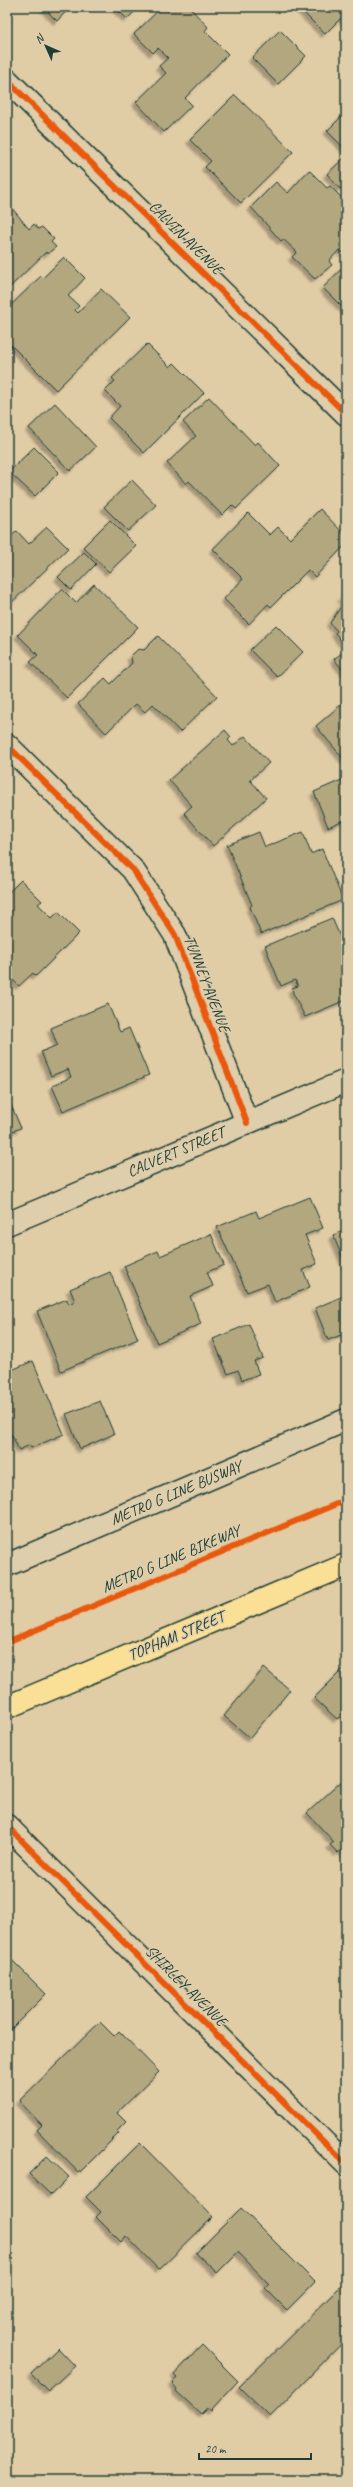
<svg xmlns="http://www.w3.org/2000/svg" width="353" height="2487" font-family="Caveat,sans-serif">
<defs>
<filter id="shadow"><feDropShadow dx="-3.5" dy="3.5" stdDeviation="1" flood-color="#0004"/></filter>
</defs>
<rect width="100%" height="100%" fill="#e0cca5"/>
<filter id="ink" filterUnits="userSpaceOnUse"><feTurbulence type="fractalNoise" baseFrequency=".025" numOctaves="2"/><feDisplacementMap in="SourceGraphic" scale="8" xChannelSelector="R" yChannelSelector="G"/><feConvolveMatrix kernelMatrix="1 2 1 2 8 2 1 2 1" color-interpolation-filters="sRGB"/></filter>
<g filter="url(#ink)">
<g fill="#b3a780" stroke="#1f3d34" filter="url(#shadow)">
<path d="M43 7H70L57 21Z"/>
<path d="M115 7H139L127 19Z"/>
<path d="M162 7H189L208 27 205 31 228 54 185 98 192 105 164 132 136 102 166 73 159 66 168 58 158 48 153 53 134 34Z"/>
<path d="M302 7H346V22L341 18 325 34 300 9Z"/>
<path d="M280 30 306 56 278 84 252 58Z"/>
<path d="M235 95 293 152 241 203 205 167 211 161 190 140Z"/>
<path d="M346 112V150L327 131Z"/>
<path d="M346 156V183L340 189 327 174Z"/>
<path d="M309 170 327 188 330 186 346 202V250L343 253 339 250 329 261 332 265 315 279 292 257 297 252 283 239 281 241 251 207 276 182 288 193Z"/>
<path d="M7 202 29 229 34 224 38 229 42 227 54 239 51 242 56 247 47 254 46 252 11 286 7 282Z"/>
<path d="M64 257 85 278 68 296 79 306 75 310 78 313 101 289 130 317 56 390 7 341V309L41 276 43 278Z"/>
<path d="M346 264V311L323 288Z"/>
<path d="M147 344 170 367 174 363 204 393 144 453 109 418 120 406 105 391 115 381 112 378Z"/>
<path d="M209 397 255 445 258 442 280 466 236 509 232 505 222 515 189 481 186 484 167 463 196 436 183 422Z"/>
<path d="M55 403 96 447 70 471 29 428Z"/>
<path d="M34 447 59 472 35 496 9 472Z"/>
<path d="M132 480 156 505 128 531 104 507Z"/>
<path d="M320 509 346 536V544L315 577 308 570 271 607 268 604 249 624 224 599 243 579 213 549 248 513 270 535 278 527 290 539Z"/>
<path d="M110 520 136 546 109 572 83 547Z"/>
<path d="M47 527 68 548 7 607V540L17 531 29 544Z"/>
<path d="M84 552 96 564 71 590 58 577Z"/>
<path d="M94 584 138 627 67 698 30 662 38 655 18 635 62 589 76 603Z"/>
<path d="M346 594V647L335 633 337 631 330 623 344 602 341 598Z"/>
<path d="M276 625 303 652 277 677 250 650Z"/>
<path d="M158 636 217 696 180 732 153 704 145 712 136 704 106 733 78 704 105 678 111 684 132 663 131 656 138 649 144 650Z"/>
<path d="M346 650V674L334 659Z"/>
<path d="M343 703 346 707V762L316 726Z"/>
<path d="M225 730 231 737 228 740 233 746 245 736 269 763 250 780 266 798 213 846 184 813 192 806 169 780Z"/>
<path d="M346 778V819L328 827 314 792Z"/>
<path d="M259 832 265 847 303 832 311 854 322 849 343 900 261 934 250 907 252 905 227 845Z"/>
<path d="M21 880 42 901 38 904 52 918 58 912 79 933 36 976 33 973 19 986 7 974V894Z"/>
<path d="M332 918 342 941 346 939V1000L305 1017 293 993 292 988 298 986 295 980 281 986 265 946Z"/>
<path d="M108 1004 120 1032 129 1028 149 1075 63 1111 52 1086 71 1077 68 1069 51 1076 41 1052 57 1045 51 1028Z"/>
<path d="M7 1096 21 1128 7 1133Z"/>
<path d="M310 1197 323 1228 305 1235 317 1264 303 1270 310 1287 275 1302 268 1284 247 1292 217 1227 256 1211 259 1218Z"/>
<path d="M346 1230V1266L333 1235Z"/>
<path d="M211 1234 224 1265 207 1272 213 1286 190 1296 201 1324 157 1343 124 1266 158 1251 160 1256Z"/>
<path d="M110 1272 138 1339 61 1371 37 1311 67 1299 69 1304 75 1301 70 1289Z"/>
<path d="M346 1295V1333L328 1340 315 1308Z"/>
<path d="M249 1324 263 1358 254 1361 259 1374 242 1380 238 1370 228 1374 213 1339Z"/>
<path d="M33 1361 64 1434 31 1448 30 1445 19 1450 12 1435 7 1437V1372Z"/>
<path d="M100 1401 114 1434 80 1449 66 1414Z"/>
<path d="M264 1668 290 1690 250 1738 224 1716Z"/>
<path d="M343 1669 346 1672V1718L342 1714 337 1719 314 1698Z"/>
<path d="M344 1779 346 1781V1855L341 1850 338 1853 330 1845 334 1842 307 1813Z"/>
<path d="M7 1955 46 1994 7 2033Z"/>
<path d="M100 2022 114 2036 119 2031 159 2072 117 2113 126 2122 117 2131 119 2133 79 2173 37 2130 42 2125 19 2101Z"/>
<path d="M140 2143 213 2217 159 2270 126 2236 121 2242 96 2217 101 2212 86 2197Z"/>
<path d="M47 2156 69 2177 51 2195 29 2174Z"/>
<path d="M241 2208 315 2282 287 2310 265 2288 269 2284 238 2252 217 2273 196 2253Z"/>
<path d="M342 2285 346 2289V2339L270 2417 239 2387Z"/>
<path d="M202 2345 238 2381 210 2411 207 2408 201 2414 176 2391 177 2389 172 2383 177 2378 174 2375Z"/>
<path d="M58 2348 75 2366 48 2391 31 2374Z"/>
</g>
<g fill="none" stroke-linecap="round" stroke-linejoin="round">
<defs>
<g id="minor">
<path d="M7 80 346 414"/>
<path d="M7 745 133 870 175 935 247 1123"/>
<path d="M7 1224 346 1081"/>
<path d="M7 1565 346 1420"/>
<path d="M7 1826 346 2164"/>
</g>
<path id="major" d="M7 1707 346 1565"/>
</defs>
<use href="#minor" stroke="#1f3d34" stroke-width="25"/>
<use href="#major" stroke="#1f3d34" stroke-width="25"/>
<use href="#minor" stroke="#dfceab" stroke-width="22"/>
<use href="#major" stroke="#fadf96" stroke-width="22"/>
<defs>
<g id="cycleway">
<path d="M7 80 346 414"/>
<path d="M7 745 133 870 175 935 247 1123"/>
<path d="M7 1642 346 1500"/>
<path d="M7 1826 346 2164"/>
</g>
</defs>
<use href="#cycleway" stroke="#dfceab" stroke-width="8"/>
<use href="#cycleway" stroke="#e8590c" stroke-width="6"/>
</g>
</g>
<g text-anchor="middle" dominant-baseline="central" stroke-width="3" stroke-linejoin="round" paint-order="stroke">
<g font-size="16" fill="#1f3d34" stroke="#dfceab">
<text transform="translate(186 238) rotate(45)">CALVIN AVENUE</text>
<text transform="translate(207 984) rotate(69)">TUNNEY AVENUE</text>
<text transform="translate(176 1152) rotate(-23)">CALVERT STREET</text>
<text transform="translate(176 1493) rotate(-23)">METRO G LINE BUSWAY</text>
<text transform="translate(171 1559) rotate(-23)">METRO G LINE BIKEWAY</text>
<text transform="translate(176 1636) rotate(-23)">TOPHAM STREET</text>
<text transform="translate(186 1986) rotate(45)">SHIRLEY AVENUE</text>
</g>
</g>
<rect width="353" height="2487" fill="none" stroke="#dfceab" stroke-width="24"/>
<rect x="12" y="12" width="329" height="2463" fill="none" stroke="#1f3d34" stroke-width="1.5" filter="url(#ink)"/>
<g transform="translate(46 46) rotate(315)" stroke="#dfceab" stroke-width="3" paint-order="stroke">
<path d="M0-3L7 15L0 10L-7 15Z" fill="#1f3d34"/>
<text y="-6" font-size="11" font-weight="bold" text-anchor="middle" fill="#1f3d34">N</text>
</g>
<path d="M199 2453v6h112v-6" fill="none" stroke="#1f3d34" stroke-width="2"/>
<text x="205" y="2453" font-size="12" fill="#1f3d34" stroke="#dfceab" stroke-width="3" paint-order="stroke">20 m</text>
</svg>
